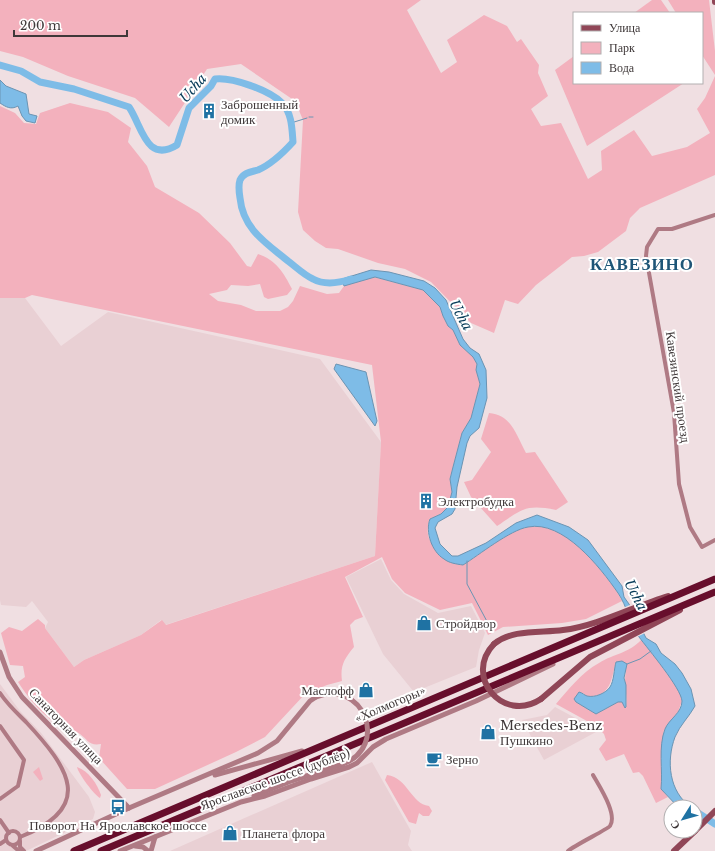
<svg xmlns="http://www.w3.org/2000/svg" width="715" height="851" font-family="'Libre Baskerville',serif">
<rect width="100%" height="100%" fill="#f0dfe2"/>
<g fill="#e9d0d4">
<path d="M0 298H25L61 346 108 312 320 359 381 442 375 556 165 625 161 620 141 635 84 660 74 667 45 628 48 622 32 601 26 607 1 605 0 600Z"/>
<path d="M381 559 391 580 404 594 438 613 471 606 485 633 479 650 476 667 414 692 383 654 346 577Z"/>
<path d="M0 684 20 711 42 734 89 797 95 812 93 819 26 851H0Z"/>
<path d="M555 707 594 728 596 732 544 760 522 720 547 715Z"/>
<path d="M372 762 411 831 408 845 412 851H170Z"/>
</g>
<g fill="#f3b1bd" fill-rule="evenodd">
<path d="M0 0H421L407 10 441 73 457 62 447 40 484 15 507 26 517 42 521 39 539 65 538 73 548 96 531 109 541 126 561 123 588 179 602 170 601 151 634 130 652 156 687 147 710 133 697 109 705 98 715 76V175L640 208 630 218 626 231 598 252 584 256 572 257 536 285 518 304 505 300 494 333 471 323 431 282 405 269 378 263 338 249 326 248 315 241 303 230 298 212 303 120 295 101 241 64 207 69 169 127 135 98 68 76 23 57 0 51Z"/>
<path d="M652 0H661L670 13H634Z"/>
<path d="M668 0H709L715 51V75L702 55V13H676Z"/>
<path d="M574 56V83H684L587 146 555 70Z"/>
<path d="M70 103 108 112 131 128 128 142 147 166 155 187 199 213 230 243 247 266 251 267 258 254C276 260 284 273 292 289L287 295 268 299 264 297 260 284 248 286 231 285 227 290 209 294 218 301 241 305 256 311H280L288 307 293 301 300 286 327 294 339 293 344 286 374 277 423 290 440 307 443 316 448 326 453 330 460 345 473 357 477 364 476 370 480 384 471 418 462 433 450 478 452 492 448 507 441 514 430 519C420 545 444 554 463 565 481 553 505 533 526 527 538 523 556 529 566 536 583 547 614 583 622 601L586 619 562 623 503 627 488 635 472 603 440 610 405 593 392 579 382 557 345 577 363 617 355 620 350 625 354 647C344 659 340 666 342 681L327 685 305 694 265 737 236 752 155 789H127L99 758 101 744C89 746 88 740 80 734 71 728 60 726 51 720 38 710 27 696 18 682L25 677 23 666 10 665 1 633 9 627 22 631 38 619 45 625V628L74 667 84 660 141 635 162 620 166 625 375 556 381 442 372 365 32 295 25 298H0V106L15 113 24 123 36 124 40 113Z"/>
<path d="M489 413C512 415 516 435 526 453L535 452 568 502 556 510C526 504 522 509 497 526L471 497 464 482 472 480 491 452 481 439Z"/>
<path d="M642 639 678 689 682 701 678 712 664 730 661 759 662 773 661 789 668 797 656 803 643 776 639 772 633 773 624 754 606 761 599 749 606 740 604 734 596 726 556 704C568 690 582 672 599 663 615 653 628 654 642 639ZM616 662 626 672C623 683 628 696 626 707L622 702H618L596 714 576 702 583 693 586 696C611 698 611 680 616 662Z"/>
<path d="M39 767 43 779 40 781 33 772Z"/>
<path d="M77 767C89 771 97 784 101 795L100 798C94 795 78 773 77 767Z"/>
<path d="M387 775C408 778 411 804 429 806L432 811 429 816H423L419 813 416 824 409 822 385 780Z"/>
</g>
<g fill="#7ebce7" stroke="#6b94b3">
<path d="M0 80 6 86 26 94 29 114 37 116 35 123 26 121 22 116 18 106C11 110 6 107 0 103Z"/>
<path d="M371 270 389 272 424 281 435 288 446 300 463 339 470 348 479 354 486 370 487 398 479 428 470 436 467 443 457 487 455 509 452 514 438 522 435 528 440 544 452 556H458L486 543 516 523 537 515 569 527 588 540 622 586 624 597 629 604 646 638 656 644 661 653 675 664 682 673 691 689 695 706C689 717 680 725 675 737 666 761 669 792 691 807H678L661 789C663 770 658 747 665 729 669 719 682 713 682 701 681 688 648 649 639 637 630 624 627 606 618 593 600 567 563 520 528 527 510 530 479 555 463 565 456 564 449 563 444 559 432 552 425 532 430 519L441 514 448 507 452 492 450 479 453 467 462 433 471 418 480 384 476 370 477 364 473 357 460 345 453 330 448 326 443 316 440 307 423 290 375 277 344 286 342 279Z"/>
<path d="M336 364 366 372 377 421 375 426 334 369Z"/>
<path d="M622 661 627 664 624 678 626 685V707L625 708 622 702H618L596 714 576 702 574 699 579 692C583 693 584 695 587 696 595 698 606 693 610 687 614 681 614 669 616 662Z"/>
</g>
<path fill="#f0dfe2" d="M632 604 645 633 637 637 623 608Z"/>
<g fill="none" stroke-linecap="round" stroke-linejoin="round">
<g stroke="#6b94b3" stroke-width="1">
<path d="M309 117H313"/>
<path d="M291 123 307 118"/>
<path d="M467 561V584L490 627"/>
<path d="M627 664 640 659 651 651"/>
</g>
<g stroke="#7ebce7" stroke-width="7">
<path d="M0 65 21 71 40 82 74 89 129 107C142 126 146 164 177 145L189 108 211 86 215 79C232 77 269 90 282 103 292 113 292 129 293 142 283 153 272 164 258 170 251 172 244 172 240 180 238 186 239 192 240 198 243 229 266 243 288 261 296 267 304 275 313 279 324 285 339 283 351 279"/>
<path d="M695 811 715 824"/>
</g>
<g stroke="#af7a84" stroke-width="4">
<path d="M715 215 672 229H658L647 247 646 256 674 413 679 484 690 527 702 547 715 540"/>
<path d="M0 693C7 704 17 713 26 722 69 768 96 807 20 837"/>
<path d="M0 726 24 760 18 786 0 799"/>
<path d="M0 820 9 833"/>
<circle cx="13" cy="838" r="7"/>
<path d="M20 841V847L24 851"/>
<path d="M0 844 6 840"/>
<path d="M13 846 19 851"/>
<path d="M568 851C575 845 608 829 610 826 618 814 599 786 593 775"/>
</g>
<g stroke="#af7a84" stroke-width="5">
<path d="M0 652 9 677 22 697 129 808"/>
<path d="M215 775 302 751"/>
<path d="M254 796 291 781 343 764"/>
<path d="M135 846 143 847 148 851"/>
<path d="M36 851 129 808 258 753 277 741 310 701 316 697"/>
<path d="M120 851 241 802 265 796 311 779 349 767 357 763 373 747 386 739 476 701 553 664"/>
<path d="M151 851 155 837"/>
</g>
<g stroke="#904657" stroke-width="6">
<path d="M715 0V2"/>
<path d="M494 644C512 629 541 633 563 630 597 626 635 606 668 596"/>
<path d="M541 699 590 657 680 610"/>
<path d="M695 831 715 811"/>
<path d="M674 851 695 831"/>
</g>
<g stroke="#670e2c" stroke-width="7">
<path d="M74 851 715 579"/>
<path d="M101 851 715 592"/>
</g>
<path stroke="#af7a84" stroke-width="5" d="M316 697C363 678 390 746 343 764"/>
<path stroke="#904657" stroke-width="6" d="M494 644C463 676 503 724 541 699"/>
</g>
<defs>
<symbol id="building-bare" viewBox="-9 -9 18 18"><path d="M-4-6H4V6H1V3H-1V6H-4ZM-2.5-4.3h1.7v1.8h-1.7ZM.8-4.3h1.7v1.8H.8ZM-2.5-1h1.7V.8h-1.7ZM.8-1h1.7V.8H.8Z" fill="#1f72a3" stroke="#fff" stroke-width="2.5" paint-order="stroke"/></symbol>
<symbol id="shop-bare" viewBox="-9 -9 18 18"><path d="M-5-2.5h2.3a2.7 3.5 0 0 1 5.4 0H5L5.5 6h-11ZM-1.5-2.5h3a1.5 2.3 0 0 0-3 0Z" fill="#1f72a3" stroke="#fff" stroke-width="2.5" paint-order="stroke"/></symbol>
<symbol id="cafe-bare" viewBox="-9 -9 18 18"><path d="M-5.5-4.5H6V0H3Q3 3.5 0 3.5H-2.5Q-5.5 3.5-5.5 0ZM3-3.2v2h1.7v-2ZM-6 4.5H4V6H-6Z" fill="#1f72a3" stroke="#fff" stroke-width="2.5" paint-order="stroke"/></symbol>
<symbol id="bus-bare" viewBox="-9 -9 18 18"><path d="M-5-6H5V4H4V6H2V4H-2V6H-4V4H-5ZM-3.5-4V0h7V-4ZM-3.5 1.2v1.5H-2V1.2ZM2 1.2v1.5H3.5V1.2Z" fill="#1f72a3" stroke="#fff" stroke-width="2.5" paint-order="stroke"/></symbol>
</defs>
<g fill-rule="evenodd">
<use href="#building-bare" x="198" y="100" width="22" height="22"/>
<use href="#building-bare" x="415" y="490" width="22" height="22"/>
<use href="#shop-bare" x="413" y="612" width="22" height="22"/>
<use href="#shop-bare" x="355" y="679" width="22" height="22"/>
<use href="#shop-bare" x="477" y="721" width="22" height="22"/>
<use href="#cafe-bare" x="423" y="748" width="22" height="22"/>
<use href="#bus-bare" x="107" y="796" width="22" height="22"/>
<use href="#shop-bare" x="219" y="822" width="22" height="22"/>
</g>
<g text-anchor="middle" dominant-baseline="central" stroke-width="4" stroke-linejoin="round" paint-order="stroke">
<g font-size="13" fill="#3f3839" stroke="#fff" text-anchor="start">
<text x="221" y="104">Заброшенный<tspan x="221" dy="15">домик</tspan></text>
<text x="438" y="501">Электробудка</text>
<text x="436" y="623">Стройдвор</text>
<text x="354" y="690" text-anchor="end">Маслофф</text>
<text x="500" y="725">Mersedes-Benz<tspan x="500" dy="15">Пушкино</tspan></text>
<text x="446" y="759">Зерно</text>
<text x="118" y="825" text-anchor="middle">Поворот На Ярославское шоссе</text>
<text x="242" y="833">Планета флора</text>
</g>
<g font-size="13" fill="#3f3839" stroke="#fff">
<text transform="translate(678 387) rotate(82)">Кавезинский проезд</text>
<text transform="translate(390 704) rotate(-23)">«Холмогоры»</text>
<text transform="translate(66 726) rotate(46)">Санаторная улица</text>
<text transform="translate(275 779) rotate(-20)">Ярославское шоссе (дублёр)</text>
</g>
<g font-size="14" font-style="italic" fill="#0a3d5a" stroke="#fff">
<text transform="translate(193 88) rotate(-49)">Ucha</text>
<text transform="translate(461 315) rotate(61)">Ucha</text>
<text transform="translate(636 595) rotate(62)">Ucha</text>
</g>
<g font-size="17" font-weight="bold" letter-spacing="1" fill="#1e5577" stroke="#fff">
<text x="642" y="264">КАВЕЗИНО</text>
</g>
</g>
<rect x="573" y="12" width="130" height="72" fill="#ffffff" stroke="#b2afb0"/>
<rect x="581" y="25" width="20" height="6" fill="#904657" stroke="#b2afb0"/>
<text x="609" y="32" font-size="12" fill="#3f3839">Улица</text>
<rect x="581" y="42" width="20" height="12" fill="#f3b1bd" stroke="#b2afb0"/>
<text x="609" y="52" font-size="12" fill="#3f3839">Парк</text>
<rect x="581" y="62" width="20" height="12" fill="#7ebce7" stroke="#b2afb0"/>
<text x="609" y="72" font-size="12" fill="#3f3839">Вода</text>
<g transform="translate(683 819) rotate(233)"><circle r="19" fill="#ffffff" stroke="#b2afb0"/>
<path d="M0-3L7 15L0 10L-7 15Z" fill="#1f72a3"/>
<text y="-6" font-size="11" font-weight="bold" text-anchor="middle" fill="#3f3839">С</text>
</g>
<path d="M14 30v6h113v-6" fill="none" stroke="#3f3839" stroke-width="2"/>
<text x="20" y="30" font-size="12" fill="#3f3839" stroke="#ffffff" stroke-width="3" paint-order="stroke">200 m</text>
</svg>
